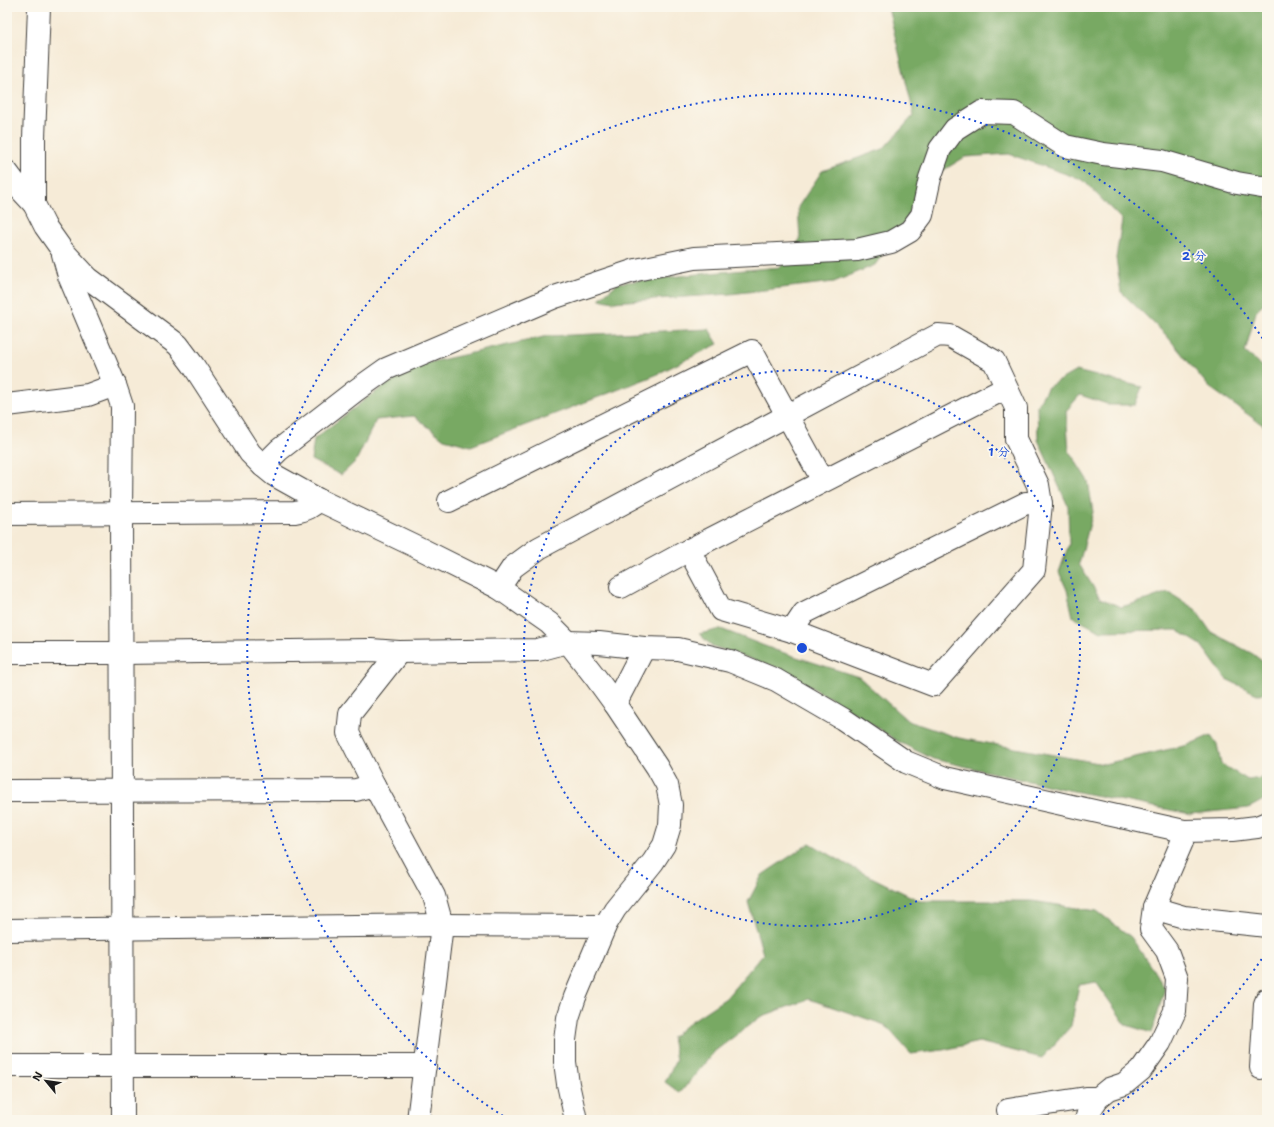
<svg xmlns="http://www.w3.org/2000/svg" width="1274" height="1127" font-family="'Shantell Sans','Klee One',sans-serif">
<rect width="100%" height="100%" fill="#fbf7ec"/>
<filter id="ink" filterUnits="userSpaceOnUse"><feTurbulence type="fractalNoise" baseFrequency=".025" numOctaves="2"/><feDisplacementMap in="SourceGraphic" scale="8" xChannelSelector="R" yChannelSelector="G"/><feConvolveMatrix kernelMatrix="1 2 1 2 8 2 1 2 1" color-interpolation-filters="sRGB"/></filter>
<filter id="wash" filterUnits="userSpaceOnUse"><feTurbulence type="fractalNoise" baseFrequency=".012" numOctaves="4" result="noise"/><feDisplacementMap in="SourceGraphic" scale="16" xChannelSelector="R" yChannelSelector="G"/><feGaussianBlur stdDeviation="0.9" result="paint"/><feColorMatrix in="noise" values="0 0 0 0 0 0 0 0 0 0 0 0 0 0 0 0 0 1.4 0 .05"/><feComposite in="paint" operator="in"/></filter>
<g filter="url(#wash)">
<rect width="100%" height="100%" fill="#f6ebd7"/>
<g fill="#78a964" stroke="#4a6240">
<path d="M888 7H1267V299L1256 312 1245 352 1267 370V428L1209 387 1167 336 1121 292 1116 258 1122 220 1083 180 1009 154 965 157 919 185 907 219 875 265 834 282 730 294 613 302 599 299 618 283 698 274 781 267 800 239 798 207 822 171 883 149 914 115Z"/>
<path d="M709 329 718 344 651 377 471 446 444 439 414 416 376 420 356 461 341 475 311 460 314 439 371 395 418 365 548 336Z"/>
<path d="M1076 371 1142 387 1135 405H1110L1080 395 1066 411 1069 451 1088 481 1093 512 1079 564 1100 598 1121 607 1146 600 1168 592 1195 609 1211 632 1253 654 1267 665V693L1257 694 1226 679 1201 645 1177 630 1099 631 1073 617 1067 590 1059 572 1069 544 1068 506 1038 440 1037 405 1048 387Z"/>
<path d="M721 629 775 650 859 677 908 721 959 738 1104 764 1188 745 1211 735 1217 744 1221 764 1248 780 1267 777V798L1249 808 1190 814 1063 789 933 759 897 741 841 704 778 668 712 646 699 634Z"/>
<path d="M810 843 853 868 920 901H1032L1097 911 1131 937 1165 988 1152 1033 1126 1025 1096 982 1079 985 1071 1026 1042 1058 979 1042 943 1050 911 1054 885 1025 809 999 760 1017 715 1051 680 1093 665 1082 676 1060 672 1037 690 1022 726 998 763 954 748 902 762 875Z"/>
</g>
</g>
<g filter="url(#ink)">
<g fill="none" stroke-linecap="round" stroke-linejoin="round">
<defs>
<g id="minor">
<path d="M7 172 19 188 34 204 45 226 62 250 88 278 178 345 193 365 250 453 263 466 274 475 319 500 413 545 499 588 549 623 568 642 596 678 615 704 657 767 667 785 671 805 670 825 664 845 653 862 615 909 606 924 575 997 568 1018 565 1040V1062L568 1084 576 1120"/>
<path d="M63 254 69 276 115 385 122 406 121 513 123 1120"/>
<path d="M7 405 88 395 115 385"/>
<path d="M263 466 279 450 355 391 386 369 555 297 636 270 694 258 857 250 891 242 910 231 922 215 930 178 940 149 955 129 982 112 1014 113 1065 146 1103 154 1162 161 1237 183 1267 188"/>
<path d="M449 501 752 351 823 481"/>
<path d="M7 514 295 512C306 510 312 507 319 500"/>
<path d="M689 550 721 610 792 631 804 613 1026 503 1041 504"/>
<path d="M621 587 689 550 1006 388"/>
<path d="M499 588 513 567 539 548 938 335 950 336 994 361 1016 408V439L1038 485 1041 504 1034 570 933 685 792 631"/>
<path d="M399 652 350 714 348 733 374 785 434 896 442 925 418 1120"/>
<path d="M7 653H122L371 650 399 652 538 650 568 642 599 643 644 648 678 649 730 661 776 680 843 719 906 762 945 778 1184 831 1232 830 1257 827 1267 823"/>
<path d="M615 704 644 648"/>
<path d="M7 791 356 790 374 785"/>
<path d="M1154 907 1167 912 1184 917 1267 926"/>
<path d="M7 930 442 925 605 926"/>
<path d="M7 1066H425"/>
<path d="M1261 1068 1265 1004 1267 999"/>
<path d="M1008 1110 1086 1098H1098"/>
<path d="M1086 1120 1088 1113 1098 1098 1109 1089 1124 1084 1141 1070 1160 1043 1175 1011 1177 978 1167 951 1151 929 1154 907 1182 842 1184 831"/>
</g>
<path id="tertiary" d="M34 204V138L39 7"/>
</defs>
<use href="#minor" stroke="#3d3b38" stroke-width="24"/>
<use href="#tertiary" stroke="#3d3b38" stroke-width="24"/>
<use href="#minor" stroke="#fff" stroke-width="22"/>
<use href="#tertiary" stroke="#fff" stroke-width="22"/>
</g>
</g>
<g fill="none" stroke="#1d4ed8" stroke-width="2" stroke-dasharray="2 4">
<circle cx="802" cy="648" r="278"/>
<path d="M1265 954A555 555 0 0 1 1096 1119M508 1119A555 555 0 1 1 1265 342"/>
</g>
<circle cx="802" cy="648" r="6" fill="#1d4ed8" stroke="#fbf7ec" stroke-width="2"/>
<g font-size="12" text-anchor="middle" font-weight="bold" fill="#1d4ed8" stroke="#fbf7ec" stroke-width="3.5" stroke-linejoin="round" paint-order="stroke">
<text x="1194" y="260">2 分</text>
<text x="999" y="456">1 分</text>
</g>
<rect width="1274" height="1127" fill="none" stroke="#fbf7ec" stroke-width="24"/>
<g transform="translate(46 1081) rotate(299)" stroke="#fbf7ec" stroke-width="3" paint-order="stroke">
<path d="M0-3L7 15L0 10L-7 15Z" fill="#1c1c1c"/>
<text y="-6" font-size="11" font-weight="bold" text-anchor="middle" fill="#1c1c1c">N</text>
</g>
</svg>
